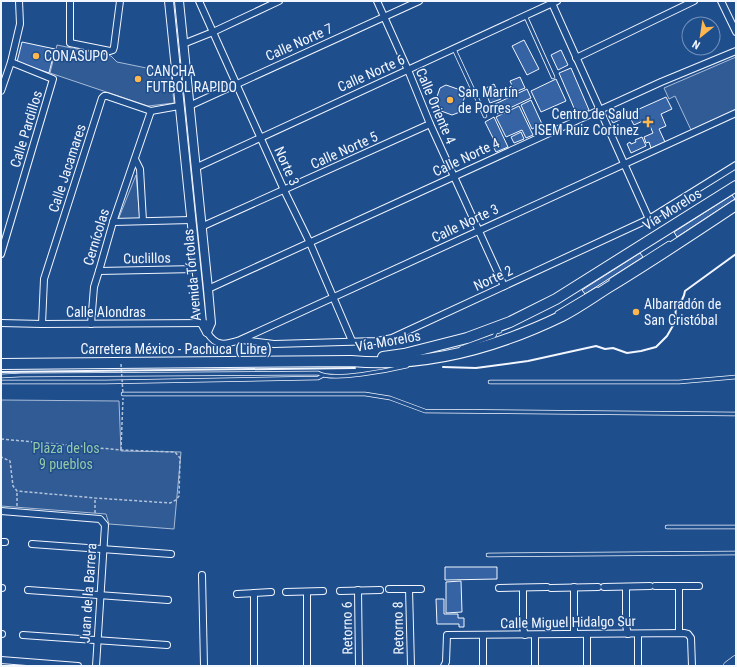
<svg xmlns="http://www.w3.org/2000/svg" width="737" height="667" font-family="'Roboto Condensed',sans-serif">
<rect width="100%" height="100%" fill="#1f4e8c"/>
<g fill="#305b95" stroke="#a8bbd7">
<path d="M57 45 111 56 117 62 171 73 174 103 148 106 50 73Z"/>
<path d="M736 57V110L691 130 675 96 669 99 664 88Z"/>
<path d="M136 175 140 219 118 220Z"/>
<path d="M1 400 119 401 121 451 181 452 174 529 109 524 106 514 1 506Z"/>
</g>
<g fill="#3563a3" stroke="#f2f6ff">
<path d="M524 40 539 69 527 75 512 46Z"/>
<path d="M22 42 55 49 49 73 17 62Z"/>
<path d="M561 50 568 65 558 70 551 55Z"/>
<path d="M571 68 589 110 577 115 559 73Z"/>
<path d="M520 77 525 88 515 92 510 81Z"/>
<path d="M556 79 566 101 541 112 531 91Z"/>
<path d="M494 84 501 99 490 103 484 89Z"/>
<path d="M446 85 466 92 460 112 452 115 433 108 440 88Z"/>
<path d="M527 89 531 98 497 114 493 105Z"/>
<path d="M666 97 672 109 661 114 666 126 659 129 665 142 651 148 649 142 646 143 644 137 653 133 647 119 634 125 628 114Z"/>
<path d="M531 100 542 124 532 129 521 105Z"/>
<path d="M519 106 533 135 526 138 522 130 506 137 496 117Z"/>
<path d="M625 109 628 116 613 123 609 116Z"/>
<path d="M494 117 508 147 496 152 494 148 497 146 485 122Z"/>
<path d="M521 132 524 139 514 143 511 137Z"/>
<path d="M642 137 646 146 631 153 627 144 630 142 631 144 636 142 635 140Z"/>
<path d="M732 195 735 199 677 237 674 232Z"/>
<path d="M640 253 643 257 585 294 582 290Z"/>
<path d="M445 567H497V579L445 580Z"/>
<path d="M461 581 462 612 446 613V582Z"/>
<path d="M436 599H444V614H458V618H464V627H459V624H437Z"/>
</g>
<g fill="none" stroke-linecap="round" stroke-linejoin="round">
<defs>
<g id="service">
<path d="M525 15 553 77"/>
<path d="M454 49 485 116"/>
<path d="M611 280 669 243"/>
<path d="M557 313 597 289"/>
<path d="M461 348 494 336 496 332 500 331"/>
<path d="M1 376 21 375 318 373C332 382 390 370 407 366"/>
<path d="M1 382H105L318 378 322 376"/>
<path d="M490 382H679L736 377"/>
<path d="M123 394H365L390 398 425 411 736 414"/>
<path d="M667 527H736"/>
<path d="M488 555 736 553"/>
</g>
<g id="minor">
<path d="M70 1V43L110 51 113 50 114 47 120 1"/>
<path d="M199 1 284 190 310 243 352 341"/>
<path d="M377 1 408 70 430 124 504 286"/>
<path d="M551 1 649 219"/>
<path d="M721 1 736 32"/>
<path d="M183 44 213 32 279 1"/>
<path d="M576 58 694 1"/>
<path d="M1 91 11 62 20 24 19 1"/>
<path d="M189 106 419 1"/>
<path d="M135 159 140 169 143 221"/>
<path d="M195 168 557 1"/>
<path d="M113 222 191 220"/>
<path d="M201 227 430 124"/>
<path d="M1 254 53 79 11 62"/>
<path d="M99 271 196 269"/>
<path d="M208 289 661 82 736 51"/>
<path d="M1 323 42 324 205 323"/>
<path d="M42 324 44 279 102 98 104 96H107L151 111 179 106"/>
<path d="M91 324 94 287 99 271 113 222 151 111"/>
<path d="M207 332C216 347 225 345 240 340L736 113"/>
<path d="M242 340 274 344 377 341 392 338 649 219 736 165"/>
<path d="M1 511 100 519 105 525 96 666"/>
<path d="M1 542H5"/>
<path d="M32 544 171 554"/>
<path d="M202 575 204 666"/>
<path d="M655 586H699"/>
<path d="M679 586V633"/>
<path d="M604 587 650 586"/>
<path d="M626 587V626L628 634"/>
<path d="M1 588H2"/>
<path d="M499 588 547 587"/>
<path d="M523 588V628L525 635"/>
<path d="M551 588 598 587"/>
<path d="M389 589H421"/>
<path d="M409 589 411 666"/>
<path d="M28 590 168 600"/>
<path d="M358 590 359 666"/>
<path d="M340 591 380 590"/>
<path d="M286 592 323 591"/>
<path d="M307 592V666"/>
<path d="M254 593V666"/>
<path d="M237 594 271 592"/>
<path d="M1 634H2"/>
<path d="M574 634V587"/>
<path d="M587 634V666"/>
<path d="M23 635 167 645"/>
<path d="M483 635V666"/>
<path d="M1 660 78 666"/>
<path d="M444 666 446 662 447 635 684 633 688 634 691 638 692 666"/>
<path d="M535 666V635"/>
<path d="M638 666V634"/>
</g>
<g id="tertiary">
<path d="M169 1 202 323 207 332"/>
<path d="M179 1 208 289 211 323 207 332"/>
</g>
<path id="secondary" d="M728 666 736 660"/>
<g id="primary">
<path d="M383 357 404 354 467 338 510 322 556 299 736 186"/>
<path d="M1 364 351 361C425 368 496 348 562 316 578 308 593 297 609 287 652 261 694 233 736 205"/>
</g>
</defs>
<use href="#service" stroke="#f2f6ff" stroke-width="4.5"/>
<use href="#minor" stroke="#f2f6ff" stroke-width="8"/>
<use href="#tertiary" stroke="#f2f6ff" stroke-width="10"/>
<use href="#secondary" stroke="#f2f6ff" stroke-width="10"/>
<use href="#primary" stroke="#f2f6ff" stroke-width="12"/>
<g stroke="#b3c4dc" stroke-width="1.5" stroke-dasharray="3 2" stroke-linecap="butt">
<path d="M1 439 121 450 175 452 180 458 179 496 176 500 170 503 95 498 17 491 13 486 10 461 1 457"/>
<path d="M121 450 123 398"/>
<path d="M17 506V492"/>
<path d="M95 513V498"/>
</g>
<use href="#service" stroke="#1f4e8c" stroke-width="3"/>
<use href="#minor" stroke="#1f4e8c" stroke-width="6"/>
<use href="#tertiary" stroke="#1f4e8c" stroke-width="8"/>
<use href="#secondary" stroke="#1f4e8c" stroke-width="9"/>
<use href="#primary" stroke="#1f4e8c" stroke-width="10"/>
<path stroke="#b3c4dc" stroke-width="1.5" stroke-dasharray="3 2" stroke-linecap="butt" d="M121 364 123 394"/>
<g stroke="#f2f6ff" stroke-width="2">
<path d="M443 367 476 368 528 361 596 346 605 349 613 348 627 353 641 351 656 347 667 336 675 322 676 306C682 302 684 298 685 291L736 254"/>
<path d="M1 372 355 368"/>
</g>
</g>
<g fill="#ffb74d" stroke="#1f4e8c" stroke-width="1.5">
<circle cx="36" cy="56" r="4"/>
<circle cx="138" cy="79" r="4"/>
<circle cx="450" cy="100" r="4"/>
<path d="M646 116h4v4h4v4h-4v4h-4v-4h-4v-4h4z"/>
<circle cx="636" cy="312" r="4"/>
</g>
<g text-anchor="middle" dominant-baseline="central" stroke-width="3" stroke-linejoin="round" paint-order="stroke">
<g font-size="14" fill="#f2f6ff" stroke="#1f4e8c">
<text transform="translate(299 42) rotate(-24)">Calle Norte 7</text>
<text transform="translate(371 73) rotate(-24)">Calle Norte 6</text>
<text transform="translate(436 106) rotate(67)">Calle Oriente 4</text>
<text transform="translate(26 129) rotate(-73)">Calle Pardillos</text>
<text transform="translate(344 150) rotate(-24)">Calle Norte 5</text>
<text transform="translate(466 157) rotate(-25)">Calle Norte 4</text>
<text transform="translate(287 166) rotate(66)">Norte 3</text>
<text transform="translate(67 168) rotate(-72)">Calle Jacamares</text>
<text transform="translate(672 209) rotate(-32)">Vía Morelos</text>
<text transform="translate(465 223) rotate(-25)">Calle Norte 3</text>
<text transform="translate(96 237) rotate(-73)">Cernícolas</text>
<text transform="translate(147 258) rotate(-1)">Cuclillos</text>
<text transform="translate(192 275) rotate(-95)">Avenida Tórtolas</text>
<text transform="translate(493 278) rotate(-25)">Norte 2</text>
<text x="106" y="312">Calle Alondras</text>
<text transform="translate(388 341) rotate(-10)">Vía Morelos</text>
<text x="176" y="349">Carretera México - Pachuca (Libre)</text>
<text transform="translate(88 593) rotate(-86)">Juan de la Barrera</text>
<text transform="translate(568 622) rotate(-1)">Calle Miguel Hidalgo Sur</text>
<text transform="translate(347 628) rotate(-91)">Retorno 6</text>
<text transform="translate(398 628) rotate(-91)">Retorno 8</text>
</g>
<g font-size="14" fill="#f2f6ff" stroke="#1f4e8c" text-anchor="start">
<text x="44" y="56">CONASUPO</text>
<text x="146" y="71">CANCHA<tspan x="146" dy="16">FUTBOL RAPIDO</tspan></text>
<text x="458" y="92">San Martín<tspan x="458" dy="16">de Porres</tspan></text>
<text x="639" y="114" text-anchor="end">Centro de Salud<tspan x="639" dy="16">ISEM Ruiz Cortinez</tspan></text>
<text x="644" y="304">Albarradón de<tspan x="644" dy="16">San Cristóbal</tspan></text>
</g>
<g font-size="14" fill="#97c8a6" stroke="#1f4e8c">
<text x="66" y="448">Plaza de los<tspan x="66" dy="16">9 pueblos</tspan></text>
</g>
</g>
<rect width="737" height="667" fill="none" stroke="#f2f6ff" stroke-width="4"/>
<g transform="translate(701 36) rotate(210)"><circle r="19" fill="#1f4e8c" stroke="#7391ba"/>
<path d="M0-3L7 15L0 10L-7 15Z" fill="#ffb74d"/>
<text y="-6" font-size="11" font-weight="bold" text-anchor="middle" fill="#f2f6ff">N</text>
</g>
</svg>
